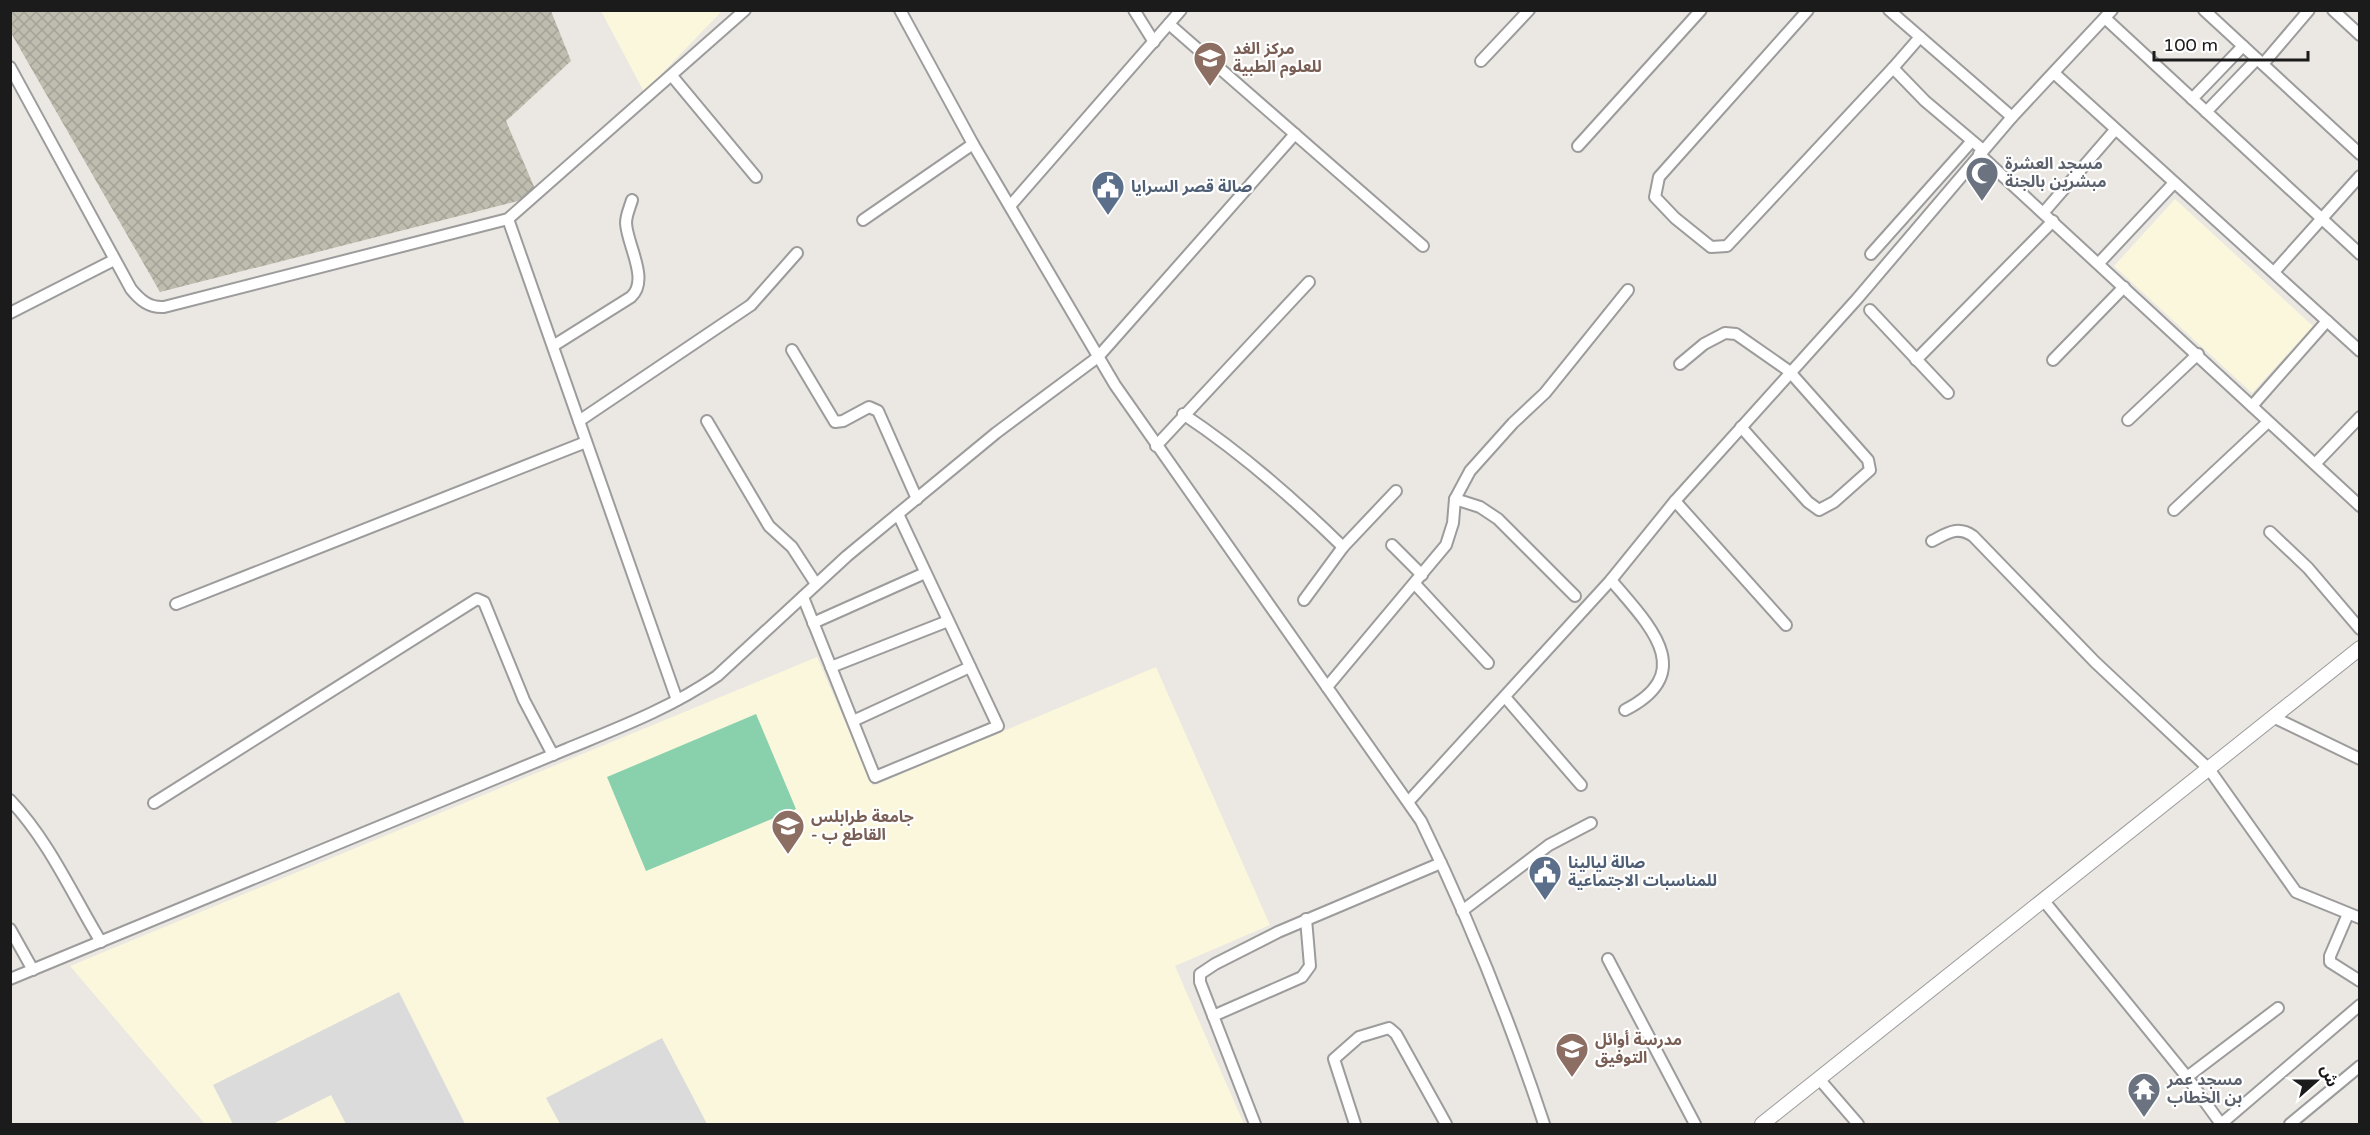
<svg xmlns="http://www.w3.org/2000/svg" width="2370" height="1135" font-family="'Varela Round','Noto Sans Arabic',sans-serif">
<defs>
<pattern id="construction-cross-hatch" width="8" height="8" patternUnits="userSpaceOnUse" patternTransform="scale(1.5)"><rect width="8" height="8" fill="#bfbdaf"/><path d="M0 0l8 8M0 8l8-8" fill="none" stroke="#a4a296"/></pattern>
</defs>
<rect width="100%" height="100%" fill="#ebe7e2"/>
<g fill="#faf7dc">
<path d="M601 11H722L644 92Z"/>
<path d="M2175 199 2313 326 2252 393 2114 266Z"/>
<path d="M817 657 873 786 1156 667 1270 925 1175 966 1244 1124H205L70 966Z"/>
</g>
<path fill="url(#construction-cross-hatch)" d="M10 11H551L571 61 506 121 538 196 160 292 11 33Z"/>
<path fill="#89d1ad" d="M756 714 796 809 646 871 607 777Z"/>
<g fill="#dbdbdb">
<path d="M399 992 465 1124H346L331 1095 273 1124H233L213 1085Z"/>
<path d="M662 1038 707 1124H560L546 1098Z"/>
</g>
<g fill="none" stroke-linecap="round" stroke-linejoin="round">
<defs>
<g id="minor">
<path d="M900 10 973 144 1115 385 1421 821C1469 919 1510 1021 1544 1124"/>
<path d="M1134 10 1154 42"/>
<path d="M1808 10 1659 177 1655 197 1675 218 1711 247 1727 246 1893 68 1925 101 1983 150"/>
<path d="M1889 10 2012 117"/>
<path d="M2204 10 2360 154"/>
<path d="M2333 10 2360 35"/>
<path d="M2105 18 2360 254"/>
<path d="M1169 24 1423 246"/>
<path d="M1481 61 1529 10"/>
<path d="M2263 64 2309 10"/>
<path d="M10 67 131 289C140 300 149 308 164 307L508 219 745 10"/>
<path d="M1893 68 1920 37"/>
<path d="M2054 73 2360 351"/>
<path d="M672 76 756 177"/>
<path d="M2192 99 2243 46"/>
<path d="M2206 112 2257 59"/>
<path d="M1578 146 1701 10"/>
<path d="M1979 154 2360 506"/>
<path d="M1010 206 1181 10"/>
<path d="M2044 212 2115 130"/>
<path d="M508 219 677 700"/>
<path d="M863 220 973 144"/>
<path d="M1871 254 1971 142"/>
<path d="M2099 263 2173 184"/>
<path d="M2274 272 2360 176"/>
<path d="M1870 310 1948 393"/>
<path d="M10 313 114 260"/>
<path d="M553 346 631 297C650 280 627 245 626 223 626 215 630 207 632 200"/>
<path d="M792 350 835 422 843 421 869 407 878 411 917 499"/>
<path d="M1916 360 2053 221"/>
<path d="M2053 360 2124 287"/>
<path d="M1680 364 1704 344 1725 333 1736 334 1789 371 1868 460 1870 470 1834 502 1819 510 1808 502 1741 427"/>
<path d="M2252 406 2327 321"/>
<path d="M1183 414C1242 453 1293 498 1343 547"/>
<path d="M2128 420 2198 354"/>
<path d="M579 421 751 305 797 253"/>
<path d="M707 421 769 526 792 547 816 584"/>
<path d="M1156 446 1309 282"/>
<path d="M2315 464 2360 417"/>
<path d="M1455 499 1480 507 1498 519 1575 596"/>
<path d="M1675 501 1786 625"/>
<path d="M2174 510 2268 422"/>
<path d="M2270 532 2308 568 2360 629"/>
<path d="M1932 541C1946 534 1957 525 1973 536L2095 662 2209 769 2296 892 2360 918"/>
<path d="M1392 545 1422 575"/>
<path d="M1611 580C1647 623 1700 672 1625 710"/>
<path d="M1415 584 1488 663"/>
<path d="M803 597 875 777 998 726 898 514"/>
<path d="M1304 600 1343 547 1396 491"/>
<path d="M176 604 586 442"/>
<path d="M813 623 925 573"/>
<path d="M831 667 948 621"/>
<path d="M1327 687 1446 545 1453 523 1455 499 1470 471 1513 423 1545 393 1628 290"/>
<path d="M1505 697 1581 785"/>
<path d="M2273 717 2360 759"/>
<path d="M853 721 970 667"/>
<path d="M10 800C49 841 72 894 101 942"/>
<path d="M1409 801 1611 580 1675 501 1857 299 2012 117 2112 10"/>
<path d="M154 803 477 599 484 602 524 700 553 755"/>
<path d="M2044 901 2187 1077 2221 1124"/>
<path d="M1462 911 1549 845 1591 823"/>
<path d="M2348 914 2330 956V962L2360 981"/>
<path d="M10 929 33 970"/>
<path d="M1608 959 1695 1124"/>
<path d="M10 979 567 749C618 728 671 708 717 676L847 556 996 433 1098 357 1295 134"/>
<path d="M1213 1016 1302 977 1310 966 1306 919"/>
<path d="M2187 1077 2278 1008"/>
<path d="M1820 1080 1858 1124"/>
<path d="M1255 1124 1200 982V974L1215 964 1278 932 1441 863"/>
<path d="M1355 1124 1334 1059 1359 1037 1389 1028 1396 1034 1446 1124"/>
<path d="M2221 1124 2360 1005"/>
<path d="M2290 1124 2360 1066"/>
</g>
<path id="tertiary" d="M1762 1124 2360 648"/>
</defs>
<use href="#minor" stroke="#9c9c9c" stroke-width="14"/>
<use href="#tertiary" stroke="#9c9c9c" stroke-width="16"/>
<use href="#minor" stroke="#fff" stroke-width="10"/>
<use href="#tertiary" stroke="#fff" stroke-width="14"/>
</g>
<defs>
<symbol id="school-pin" viewBox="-11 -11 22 30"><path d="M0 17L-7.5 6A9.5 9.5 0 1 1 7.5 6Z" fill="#8d6e63" stroke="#fff"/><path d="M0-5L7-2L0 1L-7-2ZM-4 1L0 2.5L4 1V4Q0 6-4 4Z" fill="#fff"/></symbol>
<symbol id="mosque-pin" viewBox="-11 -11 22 30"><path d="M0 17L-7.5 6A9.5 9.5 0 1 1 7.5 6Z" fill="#6b7280" stroke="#fff"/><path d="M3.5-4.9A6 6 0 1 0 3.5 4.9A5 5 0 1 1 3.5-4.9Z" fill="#fff"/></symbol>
<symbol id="civic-pin" viewBox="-11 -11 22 30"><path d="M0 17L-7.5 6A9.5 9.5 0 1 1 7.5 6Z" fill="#5c6f8a" stroke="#fff"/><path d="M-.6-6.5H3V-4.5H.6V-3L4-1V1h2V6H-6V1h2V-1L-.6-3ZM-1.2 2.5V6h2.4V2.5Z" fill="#fff"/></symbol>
<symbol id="university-pin" viewBox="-11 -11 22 30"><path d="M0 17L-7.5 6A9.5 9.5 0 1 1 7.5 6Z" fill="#8d6e63" stroke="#fff"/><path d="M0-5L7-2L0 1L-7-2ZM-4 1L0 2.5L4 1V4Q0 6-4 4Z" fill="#fff"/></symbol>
<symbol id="temple-pin" viewBox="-11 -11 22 30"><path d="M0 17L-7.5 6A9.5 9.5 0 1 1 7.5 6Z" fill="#6b7280" stroke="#fff"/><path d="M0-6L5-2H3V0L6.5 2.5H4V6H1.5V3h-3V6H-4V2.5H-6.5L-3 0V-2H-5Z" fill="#fff"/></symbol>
</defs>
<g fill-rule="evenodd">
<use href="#school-pin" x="1191" y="39" width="38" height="52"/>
<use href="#mosque-pin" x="1963" y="154" width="38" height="52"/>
<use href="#civic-pin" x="1089" y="168" width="38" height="52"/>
<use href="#university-pin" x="769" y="807" width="38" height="52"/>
<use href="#civic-pin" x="1526" y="853" width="38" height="52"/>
<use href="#school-pin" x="1553" y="1030" width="38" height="52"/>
<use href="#temple-pin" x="2125" y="1070" width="38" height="52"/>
</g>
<g text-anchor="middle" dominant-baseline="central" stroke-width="4.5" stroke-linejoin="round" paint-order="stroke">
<g font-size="16" font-weight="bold" fill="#785e54" stroke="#fff" text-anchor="start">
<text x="1233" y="49">مركز الغد<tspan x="1233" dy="18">للعلوم الطبية</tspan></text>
<text x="811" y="817">جامعة طرابلس<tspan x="811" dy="18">- القاطع ب</tspan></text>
<text x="1595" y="1040">مدرسة أوائل<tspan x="1595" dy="18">التوفيق</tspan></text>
</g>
<g font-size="16" font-weight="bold" fill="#5b616d" stroke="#fff" text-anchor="start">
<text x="2005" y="164">مسجد العشرة<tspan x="2005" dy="18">مبشرين بالجنة</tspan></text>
<text x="2167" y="1080">مسجد عمر<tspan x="2167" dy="18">بن الخطاب</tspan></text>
</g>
<g font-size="16" font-weight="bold" fill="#4e5e75" stroke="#fff" text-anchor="start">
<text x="1131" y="187">صالة قصر السرايا</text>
<text x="1568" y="863">صالة ليالينا<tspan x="1568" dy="18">للمناسبات الاجتماعية</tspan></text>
</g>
</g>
<rect width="2370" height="1135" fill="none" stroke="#1b1b1b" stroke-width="24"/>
<g transform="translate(2316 1081) rotate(69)" stroke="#ffffff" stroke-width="4.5" paint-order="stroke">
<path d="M0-4.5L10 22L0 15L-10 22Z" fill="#1b1b1b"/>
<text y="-9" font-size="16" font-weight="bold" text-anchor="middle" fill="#1b1b1b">ش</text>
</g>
<path d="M2154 51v9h154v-9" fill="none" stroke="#1b1b1b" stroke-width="3"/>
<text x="2163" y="51" font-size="18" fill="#1b1b1b" stroke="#ffffff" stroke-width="4.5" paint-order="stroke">100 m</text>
</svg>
